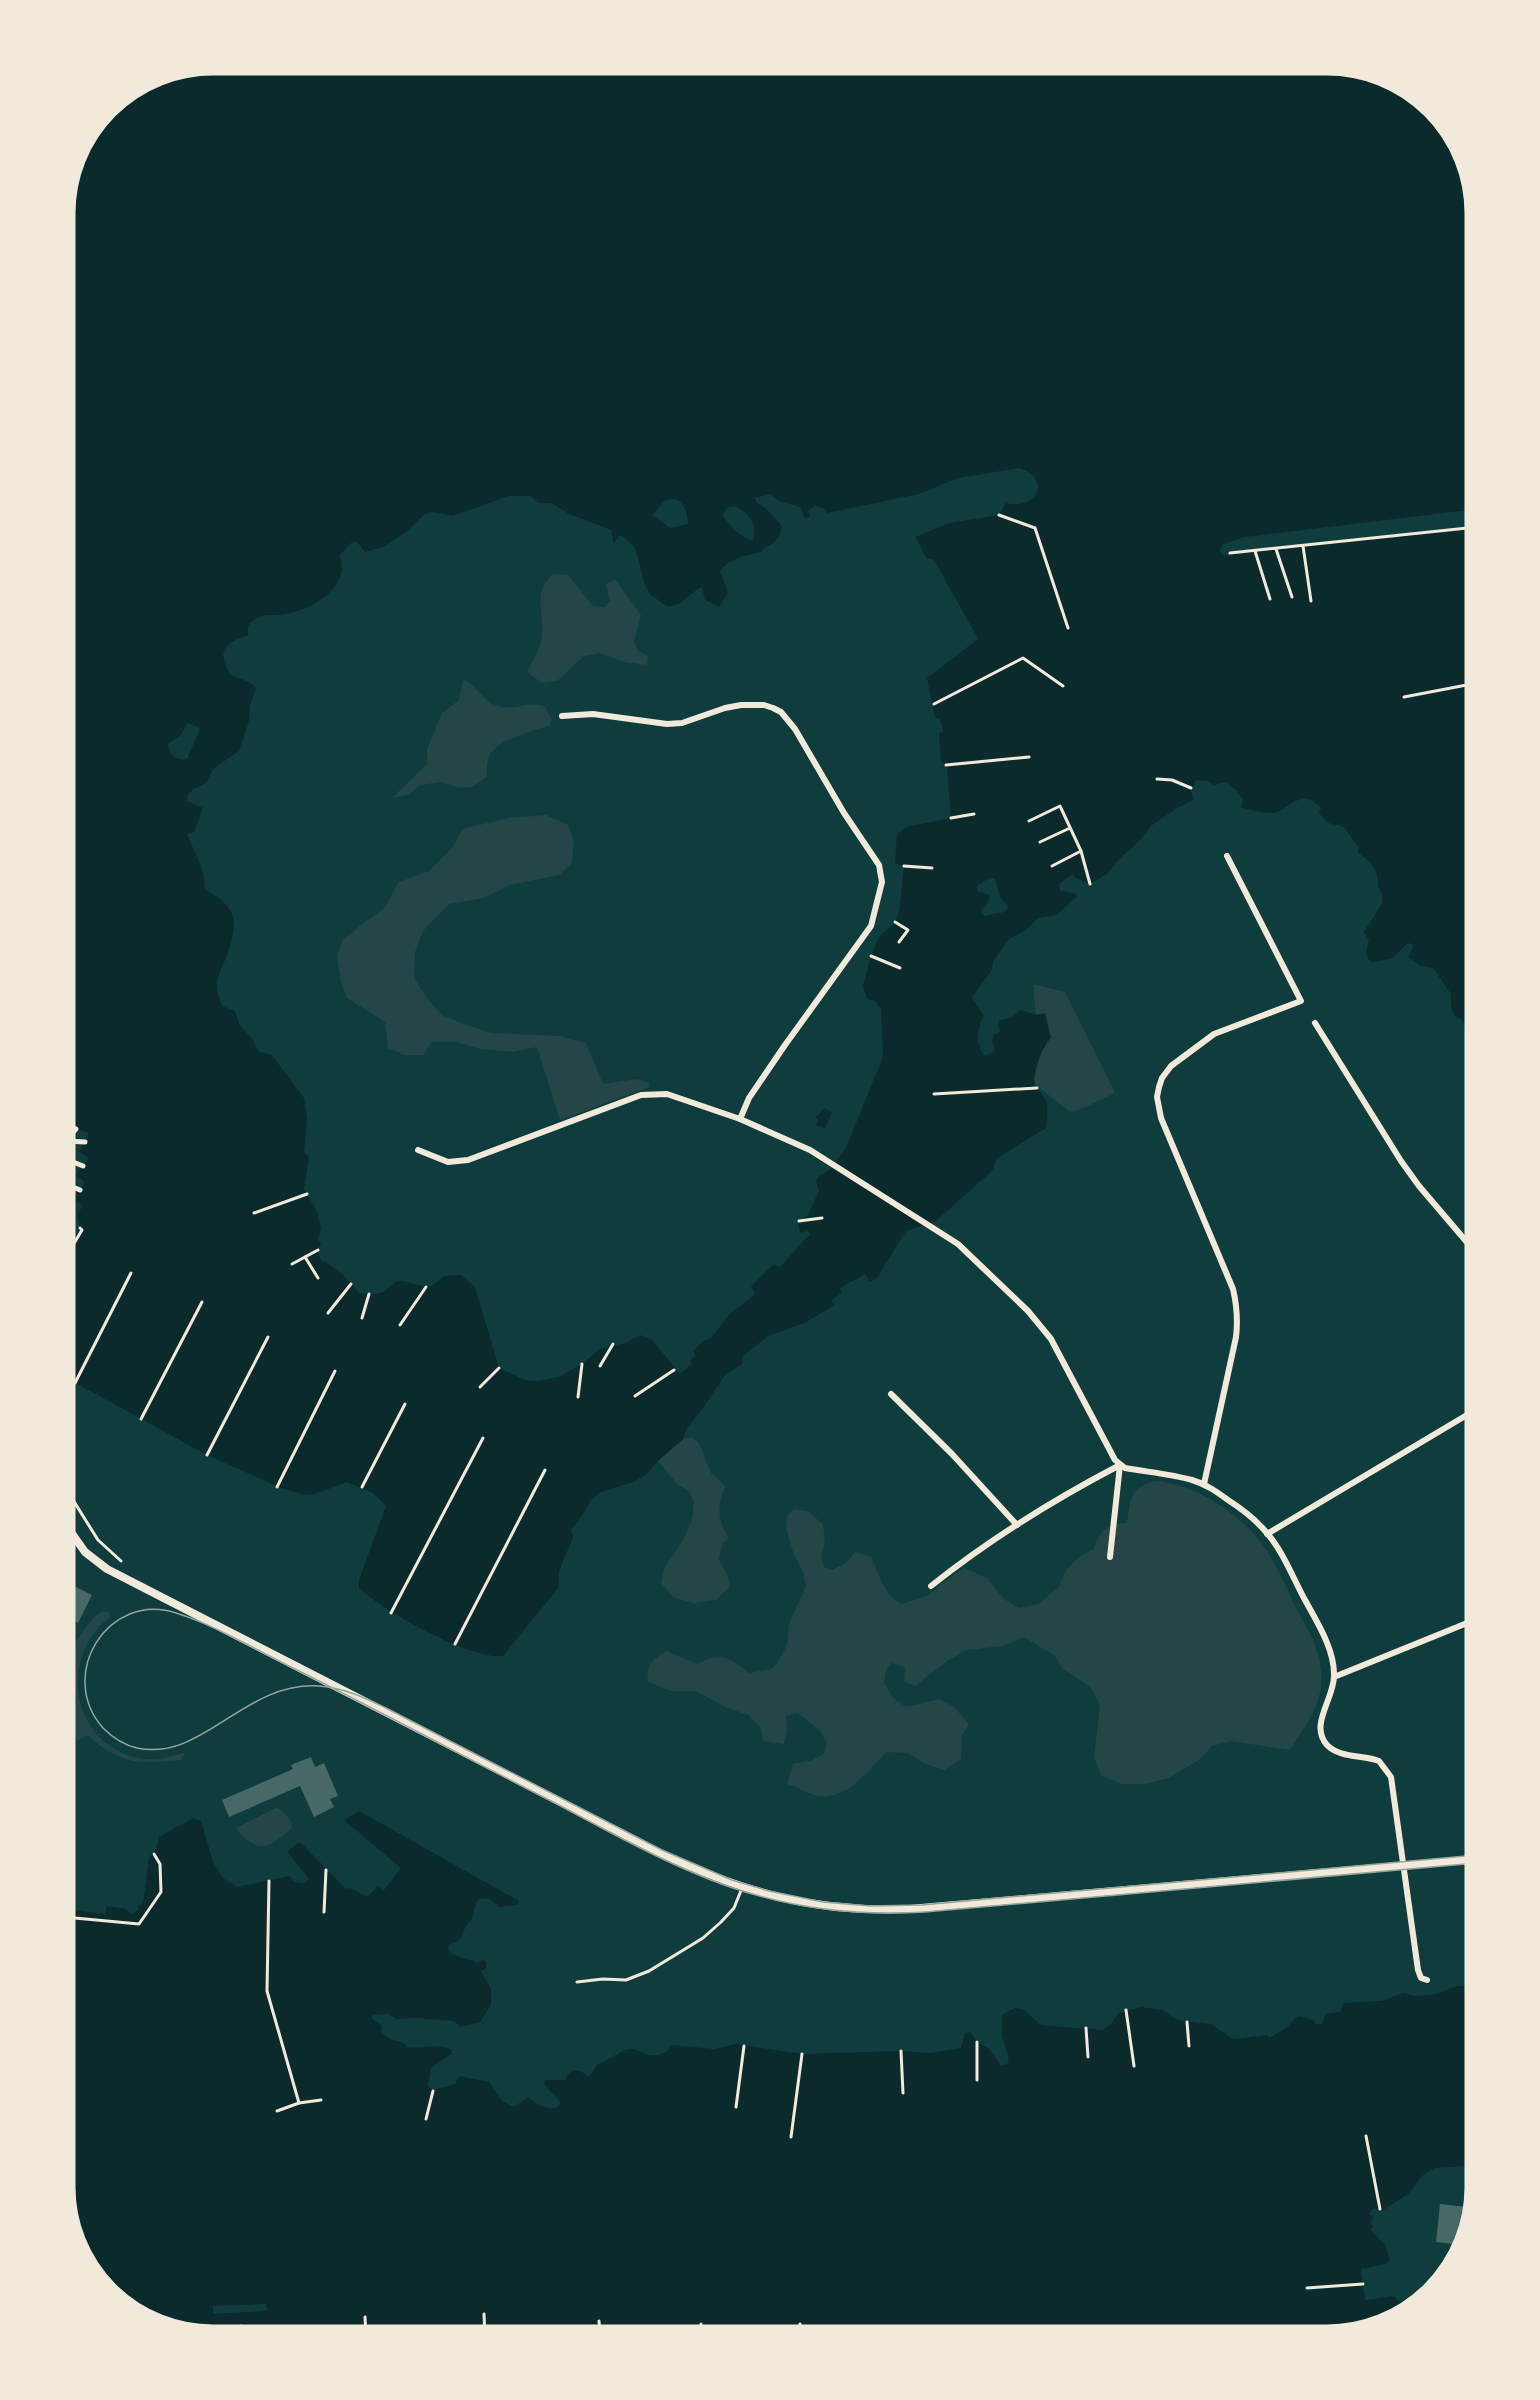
<svg xmlns="http://www.w3.org/2000/svg" width="1540" height="2400" font-family="Raleway,sans-serif">
<rect width="100%" height="100%" fill="#0f3d3e"/>
<g fill="#244646">
<path d="M553 574 568 575 593 606 605 607 610 601 606 584 615 579 641 615 634 642 638 651 648 656 647 665 624 662 600 653 584 656 557 681 542 683 527 672C532 662 539 652 541 641 547 616 530 594 553 574Z"/>
<path d="M463 679C478 686 484 704 502 707 518 710 529 700 545 707L552 719 549 726C532 731 501 739 491 753 486 761 487 769 487 777L472 787 460 788 441 782 420 785 408 795 392 798 427 764V749L442 713 459 700Z"/>
<path d="M546 815 568 825 574 842 572 863 559 875 510 885 484 898 449 904 423 931 415 952 414 978 429 1001 442 1015 463 1024 491 1033 559 1036 586 1043 603 1084 636 1079 649 1083V1087L560 1120 537 1047 512 1052 481 1049 456 1042H432L423 1055H404L388 1048 385 1022 347 998 341 982 337 956 343 939 384 908 399 882 429 871 453 847 462 829 509 818Z"/>
<path d="M1033 984 1065 992 1115 1093 1079 1110 1070 1112 1035 1084 1034 1078 1043 1046 1036 1015Z"/>
<path d="M691 1437 699 1443 711 1473 725 1486C718 1508 716 1517 729 1538L722 1544 719 1560 727 1574 730 1587 716 1600 694 1603 674 1598 661 1583 664 1569 683 1540 692 1519 694 1502 689 1491 678 1485 658 1461 683 1439Z"/>
<path d="M1154 1481C1197 1484 1243 1515 1267 1551 1278 1569 1287 1589 1296 1608 1309 1632 1324 1656 1321 1685 1320 1707 1302 1731 1290 1750L1231 1741 1212 1746 1202 1758 1169 1778 1145 1784H1122L1102 1776 1094 1758 1100 1705 1091 1687 1062 1668 1055 1656 1024 1637 1004 1646 967 1650 947 1661 915 1686 904 1682 905 1667 891 1663 886 1670 884 1683 893 1698 906 1707 939 1699 953 1706 969 1724 962 1736 961 1759 944 1770 925 1764 908 1753 886 1752C868 1772 847 1800 818 1796 808 1794 797 1787 787 1784L793 1764 811 1761 824 1754 827 1742 821 1732 798 1713 786 1716 787 1731 784 1744 763 1741 760 1726 748 1715 725 1707 696 1691H671L648 1682C646 1665 652 1659 667 1651L697 1664C721 1652 729 1657 749 1673L771 1669 777 1664 787 1645 789 1623 806 1587 803 1572 793 1552 786 1528 787 1516 794 1509 807 1511 823 1524 825 1541 821 1557 824 1567 832 1570 846 1563 855 1552 871 1557C879 1574 884 1596 902 1604L929 1595 945 1581 964 1568 987 1578 1004 1599 1019 1608 1038 1604 1059 1587 1066 1570 1080 1556 1094 1549C1101 1529 1106 1525 1127 1523 1131 1499 1128 1490 1154 1481Z"/>
<path d="M102 1611 108 1612 110 1617C54 1660 74 1753 148 1759 160 1760 173 1756 185 1753L181 1760C136 1764 122 1765 87 1735L78 1741 70 1729 63 1707V1658L94 1617Z"/>
<path d="M276 1808C284 1809 292 1820 292 1828 269 1848 259 1856 236 1828Z"/>
</g>
<g fill="#0a2a2b" fill-rule="evenodd">
<path d="M213 63H1337L1410 88 1461 146 1477 213V1074L1471 1064 1464 1024 1461 1019 1456 1018 1451 1008V994L1433 968 1421 966 1408 957 1414 945 1408 943 1392 958 1371 963C1365 955 1366 950 1369 940L1364 932 1382 904V894C1376 886 1379 884 1377 875 1376 867 1365 857 1358 853V847L1344 827 1328 823 1319 813 1321 807 1310 799C1293 797 1288 809 1275 813 1269 814 1247 810 1241 807L1243 799 1236 790 1226 782 1214 785 1208 781 1197 780 1191 788 1193 800 1177 808 1151 826 1140 840 1116 862 1107 874 1090 884 1076 878 1073 874 1059 884 1060 891 1075 893 1077 897 1056 915 1039 918 1024 931 1009 939 993 961 992 970 972 997 984 1016C977 1027 975 1044 984 1055L990 1054 995 1050 992 1040 994 1035 1000 1031 998 1025 1000 1020 1011 1018 1021 1010 1036 1015 1045 1013 1051 1038C1043 1046 1030 1075 1036 1087 1040 1093 1045 1096 1047 1103 1048 1111 1047 1120 1046 1128L996 1159 993 1170 936 1221 906 1231 877 1278 870 1282 865 1274 840 1288 842 1293 831 1300 834 1305 805 1323 768 1336 742 1357V1364L725 1375 701 1411 687 1428 683 1439 658 1461 646 1475 633 1482 601 1492 591 1500 584 1513 571 1530 573 1537 559 1571V1587L503 1656C470 1660 383 1611 359 1588V1580L386 1506 373 1493 347 1482 315 1494 305 1495 281 1488 207 1455 63 1376V1257L80 1228 77 1214 83 1206 73 1199 85 1182 76 1175 89 1158 79 1152 89 1133 63 1125V203L78 147 107 107 156 74ZM1019 468C1054 479 1035 511 1006 503L999 515 949 523 916 537 926 558 934 560 978 639 927 678 935 718H940L943 732 939 733 941 762 946 765 947 768 951 818 906 827 897 834 895 864 904 866 899 913 895 922 879 937 871 956 863 986 867 999 875 1001 881 1009 883 1057 845 1150 830 1170 820 1175 816 1181 819 1191 808 1215 798 1222 800 1233 807 1231 810 1234 780 1267 774 1264 751 1286 755 1294 728 1316 711 1338 702 1342 694 1351 695 1356 690 1361 692 1364 680 1374 652 1340 640 1335 626 1343 600 1349 582 1364 559 1377 537 1381 525 1380 499 1368 475 1287 461 1275 444 1276 432 1286 426 1287 402 1281 395 1282 384 1292 376 1294 359 1293 344 1276 325 1261 322 1262 318 1254V1248L321 1245 318 1238 321 1229 317 1211 304 1189 309 1157 304 1152 307 1118 304 1098 271 1054 262 1053 257 1050 252 1038 240 1026 235 1011 222 1006C219 998 216 991 217 983 218 974 222 968 225 960 238 926 241 908 205 890L203 871 187 834 194 832 203 808 187 801 188 795 193 789 206 783 213 769 239 751 249 721 250 705 256 688C247 678 241 681 232 675 228 672 226 667 225 663 218 645 235 640 248 635V626C262 610 267 617 286 614 307 610 335 596 341 574 343 569 341 560 340 555L351 543 357 542 365 552 383 547 406 532 424 515 432 512 453 516 508 496H531L538 503H552L569 514 611 530 614 544 619 535C645 546 636 571 648 591 650 596 654 596 658 600 661 602 666 607 670 606 683 606 691 591 702 587L705 600 719 607 728 593 720 571C732 557 744 556 761 552L765 547C776 543 780 538 782 526L765 508 756 502 755 498 770 494 780 501 800 507 805 518 810 517 808 510 815 506 823 508 827 513 919 494 958 478ZM674 499C685 502 687 513 688 524L670 528 652 515 665 500ZM735 506C750 514 758 523 753 541 739 537 731 526 722 515L728 507ZM187 723 199 727V732L187 759C177 761 168 755 168 744 181 733 178 743 187 723ZM989 878H995L1000 897 1008 906 1006 911C1000 914 993 913 985 916L981 911 990 898V895L977 891V886Z"/>
<path d="M824 1108 832 1112 825 1128 816 1125 819 1120 816 1118Z"/>
<path d="M359 1811 519 1901 518 1905 499 1907 490 1899 481 1898 476 1902 472 1919C461 1927 465 1943 449 1944L448 1950C457 1959 467 1957 477 1963L483 1960 486 1962V1968L481 1971 491 1989V2005L480 2022 461 2027 454 2021 416 2018 397 2019 388 2014 373 2015 371 2018 382 2026 381 2032 390 2039 404 2043 407 2047C423 2050 436 2042 452 2050L451 2054 431 2068 428 2086 433 2090 455 2084 459 2076 489 2082 502 2101 514 2107 528 2097C536 2105 546 2109 557 2108L561 2103 544 2084 545 2080H565L568 2074 574 2070 582 2072 589 2077 598 2064C608 2061 621 2050 629 2049 644 2048 643 2061 667 2052L671 2045 714 2049 736 2044 802 2054 901 2051 931 2053 961 2048 965 2033 970 2032 977 2042 989 2049 1001 2066 1007 2064 1009 2059 1002 2036V2015L1015 2008 1024 2010 1041 2025 1103 2030 1112 2023 1118 2013 1141 2007 1162 2010 1177 2020 1211 2024 1233 2039 1267 2035 1269 2038 1286 2028 1298 2016 1314 2020 1316 2024H1322L1326 2014 1340 2012 1344 2003 1382 2001 1403 1993 1416 1996 1437 1994 1456 1986H1477V2165L1435 2168 1423 2175 1408 2194 1383 2210 1373 2208 1369 2214 1374 2217 1370 2222 1373 2226 1371 2230 1385 2245 1390 2260 1386 2264 1361 2269 1365 2300 1394 2296 1399 2302H1415L1394 2321 1327 2337H203L130 2312 79 2254 63 2187V1909L105 1914 107 1906 126 1909 131 1914 138 1910V1906L143 1903 149 1858 156 1849 159 1837 193 1818 201 1821 213 1862 223 1878 237 1887 290 1876 294 1882 304 1883 309 1879 287 1851 300 1842 346 1889 350 1888 367 1897 378 1886 384 1890 401 1868 344 1820Z"/>
</g>
<g fill="#0f3d3e">
<path d="M1477 509V527L1230 553 1228 556 1222 554 1220 551 1223 544 1245 537Z"/>
<path d="M266 2304 267 2311 213 2314V2306Z"/>
</g>
<g fill="#486865">
<path d="M70 1584 92 1595 78 1623 63 1615V1587L68 1589Z"/>
<path d="M311 1757 315 1767 324 1763 338 1796 330 1799 334 1807 314 1817 300 1786 229 1817 222 1800 293 1769 291 1765Z"/>
<path d="M1440 2204 1467 2207 1461 2245 1436 2242Z"/>
</g>
<g fill="none" stroke-linecap="round" stroke-linejoin="round">
<g stroke="#f1e9da" stroke-width="3">
<path d="M999 515 1035 528 1068 628"/>
<path d="M1303 546 1311 601"/>
<path d="M1276 549 1292 597"/>
<path d="M1255 551 1270 599"/>
<path d="M1230 553 1477 527"/>
<path d="M1404 697 1477 683"/>
<path d="M934 704 1023 658 1063 686"/>
<path d="M946 765 1029 757"/>
<path d="M1157 779 1172 780 1191 788"/>
<path d="M951 818 974 814"/>
<path d="M1029 821 1060 806 1081 851 1090 884"/>
<path d="M1040 842 1070 828"/>
<path d="M904 866 932 868"/>
<path d="M1052 866 1081 851"/>
<path d="M895 922 908 930 899 942"/>
<path d="M871 956 900 968"/>
<path d="M934 1094 1037 1088"/>
<path d="M254 1213 307 1194"/>
<path d="M799 1221 822 1218"/>
<path d="M305 1257 318 1278"/>
<path d="M63 1262 82 1230 80 1228"/>
<path d="M292 1264 318 1250"/>
<path d="M328 1313 351 1284"/>
<path d="M362 1318 369 1294"/>
<path d="M400 1325 426 1287"/>
<path d="M600 1366 613 1344"/>
<path d="M75 1383 131 1273"/>
<path d="M480 1387 499 1368"/>
<path d="M635 1396 674 1370"/>
<path d="M578 1397 582 1364"/>
<path d="M141 1419 202 1302"/>
<path d="M207 1455 268 1337"/>
<path d="M63 1484 98 1540 121 1561"/>
<path d="M277 1487 335 1371"/>
<path d="M362 1487 405 1404"/>
<path d="M391 1613 483 1438"/>
<path d="M455 1644 545 1470"/>
<path d="M269 1881 267 1991 299 2103"/>
<path d="M324 1912 326 1870"/>
<path d="M63 1926 64 1917 139 1924 161 1892 160 1864 154 1854"/>
<path d="M1126 2010 1134 2066"/>
<path d="M1187 2022 1189 2046"/>
<path d="M1086 2028 1088 2057"/>
<path d="M977 2042V2080"/>
<path d="M901 2051 903 2093"/>
<path d="M736 2107 744 2046"/>
<path d="M277 2111 299 2103 321 2100"/>
<path d="M426 2119 433 2091"/>
<path d="M1366 2136 1380 2209"/>
<path d="M791 2137 802 2054"/>
<path d="M1307 2288 1363 2284"/>
<path d="M484 2314 485 2337"/>
<path d="M365 2317 366 2337"/>
<path d="M599 2321 600 2337"/>
<path d="M701 2324V2337"/>
<path d="M800 2324 801 2337"/>
<path d="M241 2326V2337"/>
<path d="M907 2337V2333"/>
</g>
<path stroke="#f1e9da" stroke-width="3" d="M577 1982 603 1979 626 1980 649 1971 703 1938 721 1922 734 1908 742 1888"/>
<g stroke="#f1e9da" stroke-width="5">
<path d="M76 1129 66 1141 85 1142"/>
<path d="M63 1158 83 1166"/>
<path d="M63 1183 80 1190"/>
</g>
<g stroke="#f1e9da" stroke-width="6">
<path d="M562 716 593 714 667 724 682 723 725 708 741 705H764L773 708 781 712 795 729 844 813 879 865 882 882 871 926 785 1045 749 1098 740 1119"/>
<path d="M1315 1023 1401 1161 1419 1186 1477 1254"/>
<path d="M418 1150 448 1162 468 1160 641 1095 667 1094 740 1119 810 1150 958 1244 1028 1311 1051 1339 1115 1460 1125 1468C1147 1472 1171 1474 1192 1480 1206 1484 1217 1492 1228 1500 1242 1509 1256 1520 1266 1532 1283 1551 1293 1578 1305 1600 1317 1622 1335 1650 1334 1676 1334 1699 1309 1725 1327 1745 1339 1758 1363 1755 1379 1761L1391 1777 1418 1970 1421 1978 1427 1980"/>
<path d="M891 1394 952 1454 1017 1525"/>
<path d="M1204 1484 1236 1337C1238 1320 1237 1306 1233 1289L1161 1118 1157 1097 1159 1087 1162 1078 1171 1066 1214 1034 1301 1001 1227 856"/>
<path d="M1267 1534 1477 1409"/>
<path d="M1110 1557 1120 1465"/>
<path d="M931 1586C990 1539 1053 1500 1120 1465"/>
<path d="M1334 1677 1477 1619"/>
</g>
<path stroke="#f1e9da" stroke-width="8" d="M63 1521 85 1552 107 1569 660 1853C745 1893 815 1913 910 1909L1477 1859"/>
<path stroke="#97a49c" stroke-width="1.5" d="M1477 1863 925 1912C845 1917 767 1905 694 1873 645 1853 599 1826 553 1802 467 1758 381 1712 295 1669 258 1651 215 1625 176 1613 108 1591 56 1675 103 1728 112 1737 124 1745 137 1748 203 1762 243 1682 318 1686 342 1687 365 1698 386 1708L662 1850 732 1880 769 1891 823 1902 870 1906 922 1905 1477 1855"/>
</g>
<path d="M0 0H1540V2400H0ZM213 74H1327A139 139 0 0 1 1466 213V2187A139 139 0 0 1 1327 2326H213A139 139 0 0 1 74 2187V213A139 139 0 0 1 213 74Z" fill="#f1e9da" fill-rule="evenodd"/>
<path fill="none" stroke="#f1e9da" stroke-width="3" d="M213 74H1327A139 139 0 0 1 1466 213V2187A139 139 0 0 1 1327 2326H213A139 139 0 0 1 74 2187V213A139 139 0 0 1 213 74Z"/>
</svg>
